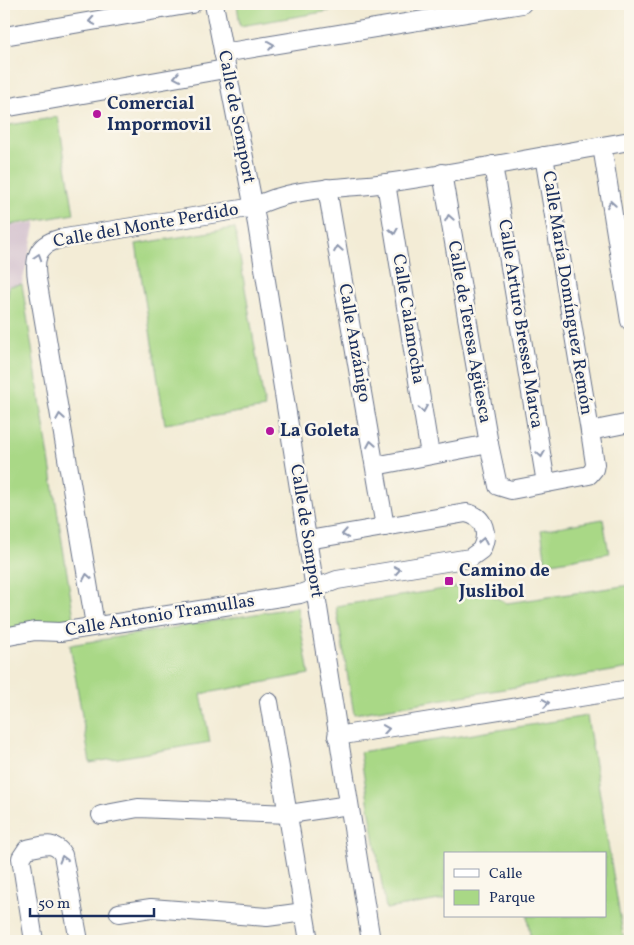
<svg xmlns="http://www.w3.org/2000/svg" width="634" height="945" font-family="Vollkorn,serif">
<rect width="100%" height="100%" fill="#fbf7ec"/>
<filter id="ink" filterUnits="userSpaceOnUse"><feTurbulence type="fractalNoise" baseFrequency=".02" numOctaves="2"/><feDisplacementMap in="SourceGraphic" scale="10" xChannelSelector="R" yChannelSelector="G"/><feConvolveMatrix kernelMatrix="1 2 1 2 8 2 1 2 1" color-interpolation-filters="sRGB"/></filter>
<filter id="wash" filterUnits="userSpaceOnUse"><feTurbulence type="fractalNoise" baseFrequency=".0096" numOctaves="4" result="noise"/><feDisplacementMap in="SourceGraphic" scale="20" xChannelSelector="R" yChannelSelector="G"/><feGaussianBlur stdDeviation="1.12" result="paint"/><feColorMatrix in="noise" values="0 0 0 0 0 0 0 0 0 0 0 0 0 0 0 0 0 1.4 0 .05"/><feComposite in="paint" operator="in"/></filter>
<g filter="url(#wash)">
<rect width="100%" height="100%" fill="#f3ecd6"/>
<path fill="#d0bdcc" d="M36 222 22 284 9 286 4 321V227Z"/>
<g fill="#a9d886" stroke="#628472">
<path d="M237 4H371L240 26Z"/>
<path d="M58 117 74 214 4 226V126Z"/>
<path d="M235 228 265 408 165 424 136 244Z"/>
<path d="M22 284 74 618 4 631V416L6 415C0 373 3 328 9 286Z"/>
<path d="M603 519 609 553 546 564 541 530Z"/>
<path d="M470 585 507 603 630 585V668L354 714 336 606Z"/>
<path d="M297 607 309 674 201 694 210 742 90 763 70 645Z"/>
<path d="M587 716 624 941H531L527 916H605V854H445V899L386 909 360 752Z"/>
</g>
</g>
<g filter="url(#ink)">
<g fill="none" stroke-linecap="round" stroke-linejoin="round">
<defs>
<g id="minor">
<path d="M214 4 257 224 371 941"/>
<path d="M4 36 192 4"/>
<path d="M223 53 522 4"/>
<path d="M4 108 225 69"/>
<path d="M602 146 630 321"/>
<path d="M544 156 590 431"/>
<path d="M493 165 546 483"/>
<path d="M442 173 489 444 498 486 511 490 589 475 594 469 595 464 590 431 630 423"/>
<path d="M386 183 430 455"/>
<path d="M327 188 385 527"/>
<path d="M375 466 489 444"/>
<path d="M95 625 37 279C34 258 37 245 59 239L254 207C294 186 343 189 387 183 468 171 549 155 630 141"/>
<path d="M4 637 35 631 60 632 300 594 337 580 470 558 481 550C489 535 485 516 466 513L308 540"/>
<path d="M269 702 309 941"/>
<path d="M337 736 630 689"/>
<path d="M101 815 138 808 289 814 349 805"/>
<path d="M119 913 151 908 267 917 304 912"/>
<path d="M34 941 21 858 27 849C42 846 55 840 63 855L79 941"/>
</g>
</defs>
<use href="#minor" stroke="#677188" stroke-width="20"/>
<use href="#minor" stroke="#fff" stroke-width="18"/>
</g>
<defs><path id="oneway-chevron" d="M-2-3.5L2.5 0L-2 3.5" fill="none" stroke-width="1.6" stroke-linecap="round" stroke-linejoin="round" transform="scale(1.25)"/></defs>
<g stroke="#8d97ae">
<use href="#oneway-chevron" transform="translate(92 21) rotate(170)"/>
<use href="#oneway-chevron" transform="translate(271 45) rotate(-9)"/>
<use href="#oneway-chevron" transform="translate(177 77) rotate(170)"/>
<use href="#oneway-chevron" transform="translate(611 204) rotate(-99)"/>
<use href="#oneway-chevron" transform="translate(449 218) rotate(-100)"/>
<use href="#oneway-chevron" transform="translate(394 231) rotate(81)"/>
<use href="#oneway-chevron" transform="translate(338 249) rotate(-100)"/>
<use href="#oneway-chevron" transform="translate(38 257) rotate(-72)"/>
<use href="#oneway-chevron" transform="translate(423 409) rotate(81)"/>
<use href="#oneway-chevron" transform="translate(60 417) rotate(-99)"/>
<use href="#oneway-chevron" transform="translate(371 444) rotate(-100)"/>
<use href="#oneway-chevron" transform="translate(541 454) rotate(81)"/>
<use href="#oneway-chevron" transform="translate(345 534) rotate(170)"/>
<use href="#oneway-chevron" transform="translate(483 541) rotate(-79)"/>
<use href="#oneway-chevron" transform="translate(397 570) rotate(-9)"/>
<use href="#oneway-chevron" transform="translate(87 577) rotate(-100)"/>
<use href="#oneway-chevron" transform="translate(546 703) rotate(-9)"/>
<use href="#oneway-chevron" transform="translate(386 729) rotate(-9)"/>
<use href="#oneway-chevron" transform="translate(63 859) rotate(-106)"/>
</g>
</g>
<g fill="#b5179e" stroke="#fbf7ec" stroke-width="2">
<circle cx="97" cy="114" r="5"/>
<circle cx="270" cy="431" r="5"/>
<rect x="444" y="576" width="10" height="10" rx="2.5"/>
</g>
<g text-anchor="middle" dominant-baseline="central" stroke-width="5" stroke-linejoin="round" paint-order="stroke">
<g font-size="18" font-weight="bold" fill="#1b2f5e" stroke="#fbf7ec" text-anchor="start">
<text x="107" y="104">Comercial<tspan x="107" dy="21">Impormovil</tspan></text>
<text x="280" y="431">La Goleta</text>
<text x="459" y="571">Camino de<tspan x="459" dy="21">Juslibol</tspan></text>
</g>
<g font-size="18" fill="#1b2f5e" stroke="#fbf7ec">
<text transform="translate(236 117) rotate(79)">Calle de Somport</text>
<text transform="translate(146 226) rotate(-10)">Calle del Monte Perdido</text>
<text transform="translate(567 293) rotate(81)">Calle María Domínguez Remón</text>
<text transform="translate(408 319) rotate(81)">Calle Calamocha</text>
<text transform="translate(520 324) rotate(81)">Calle Arturo Bressel Marca</text>
<text transform="translate(469 332) rotate(80)">Calle de Teresa Agüesca</text>
<text transform="translate(354 343) rotate(80)">Calle Anzánigo</text>
<text transform="translate(306 531) rotate(81)">Calle de Somport</text>
<text transform="translate(160 616) rotate(-9)">Calle Antonio Tramullas</text>
</g>
</g>
<rect width="634" height="945" fill="none" stroke="#fbf7ec" stroke-width="20"/>
<rect x="444" y="852" width="162" height="65" fill="#fbf7ec" stroke="#a1a7b3"/>
<rect x="454" y="869" width="25" height="8" fill="#ffffff" stroke="#a1a7b3"/>
<text x="489" y="878" font-size="15" fill="#1b2f5e">Calle</text>
<rect x="454" y="890" width="25" height="15" fill="#a9d886" stroke="#a1a7b3"/>
<text x="489" y="902" font-size="15" fill="#1b2f5e">Parque</text>
<path d="M30 908v8h124v-8" fill="none" stroke="#1b2f5e" stroke-width="2.5"/>
<text x="38" y="908" font-size="15" fill="#1b2f5e" stroke="#fbf7ec" stroke-width="4" paint-order="stroke">50 m</text>
</svg>
